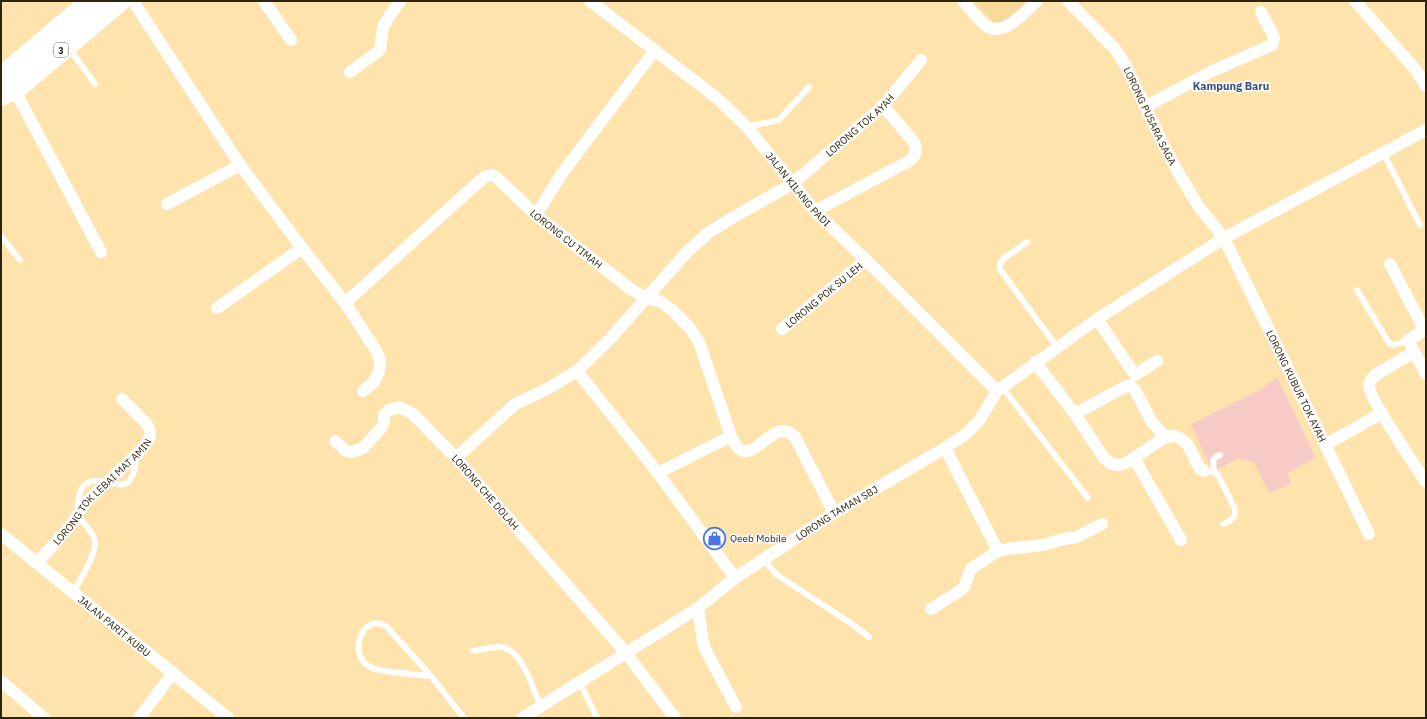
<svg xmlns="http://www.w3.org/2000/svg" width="1427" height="719" font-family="'IBM Plex Sans',sans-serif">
<rect width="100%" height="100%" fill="#fee4ac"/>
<path fill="#f8db9b" d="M974 1H1031L1000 29Z"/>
<path fill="#f7cbc6" d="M1277 377 1316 458 1288 473 1291 484 1269 493 1254 462 1237 459 1218 469 1210 467 1191 424 1258 391Z"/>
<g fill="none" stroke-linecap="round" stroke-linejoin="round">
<g stroke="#fff" stroke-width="6">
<path d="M69 48 95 84"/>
<path d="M747 127 779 120 809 87"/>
<path d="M1383 152 1420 225"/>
<path d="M1 236 20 260"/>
<path d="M1027 242 1003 259 1001 262 999 268 1057 347"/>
<path d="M1357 290 1389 343 1394 345 1408 340"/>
<path d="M1002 387 1088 498"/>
<path d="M1204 471 1214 472 1218 475 1235 509V516L1228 522 1223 524"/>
<path d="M1214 472 1213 460 1216 457 1220 455"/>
<path d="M763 558 777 575 852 624 869 637"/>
<path d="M73 593C79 580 99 552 94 538 90 529 83 522 77 515 78 507 77 496 82 488 94 470 121 494 130 480 135 474 135 464 137 456"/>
<path d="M473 651C482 650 493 646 501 647 523 649 533 690 541 707"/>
<path d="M431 676C416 674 382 673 370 667 347 655 362 612 386 626L431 676 464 718"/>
<path d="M580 683 597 718"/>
</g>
<g stroke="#fff" stroke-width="12">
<path d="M133 1 240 165 302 248 345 303 376 350 380 360 379 371 374 382 363 391"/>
<path d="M264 1 291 40"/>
<path id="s1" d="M590 1 717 98 747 127 815 211 866 260 997 391"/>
<path d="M963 1C970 9 977 18 985 25 1003 39 1024 12 1037 1"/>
<path id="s2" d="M1068 1 1116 50 1127 68 1164 146 1178 172 1199 207 1224 238 1369 534"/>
<path d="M1355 1 1416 70 1426 86"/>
<path d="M350 72 380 50 383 27 387 20 400 1"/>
<path d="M14 89 101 252"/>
<path d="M1145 107 1212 71 1272 45 1274 38 1273 35 1261 12"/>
<path d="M167 204 240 165"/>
<path d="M815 211 911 160C917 154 917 150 914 142L883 106"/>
<path d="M536 215 563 172 655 50"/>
<path d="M1390 264 1421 323 1422 327 1420 333 1408 340 1426 374"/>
<path id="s3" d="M345 303 484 177 491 175 496 177 536 215 632 290 646 297 661 302 673 311 689 327 699 342 731 436C733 440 736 446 739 449 757 462 774 415 795 437L834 513"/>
<path d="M217 308 302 248"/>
<path d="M1097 319 1135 375 1157 361"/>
<path id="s4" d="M782 329 866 260"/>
<path d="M1414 352 1375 375C1372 378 1369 381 1369 386 1369 398 1416 467 1426 482"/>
<path d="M1035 362 1075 414 1104 458 1111 464 1120 465 1128 462 1165 437 1175 436 1180 438 1188 445 1199 468 1204 471"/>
<path d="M1075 414 1126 386H1131L1135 390 1152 422 1165 437"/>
<path id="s5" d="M335 441 346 451 352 452 358 450 363 448 382 427 384 422V415L389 410 399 407 413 414 456 458 626 653 675 718"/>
<path d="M1325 445 1382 413"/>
<path d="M945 448 998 551"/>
<path d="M456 458 515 404 547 389 577 371"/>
<path d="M1134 458 1181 540"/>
<path d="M658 473 731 436"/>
<path id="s6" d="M1 534 228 718"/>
<path id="s7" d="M37 563 71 525 86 502 138 453 146 444 150 436V430L146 423 122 399"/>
<path id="s8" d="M735 578 658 473 577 371 610 339 687 252 708 233 732 218 792 184 883 106 921 60"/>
<path d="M698 608 703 642 706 651 736 707"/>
<path d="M931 609 961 590 965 586 969 573 972 568 998 551 1006 549 1043 545 1064 539 1077 537 1102 524"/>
<path d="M1 681 44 718"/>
<path d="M139 718 173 673"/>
<path id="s9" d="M522 718 698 608 735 578 834 513 945 448 966 434 979 421 997 391 1097 319 1224 238 1426 130"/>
</g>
<g stroke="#fff" stroke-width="22">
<path d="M1 78 92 1"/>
<path d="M1 95 16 88 119 1"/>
</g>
</g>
<defs>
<symbol id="shop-ring" viewBox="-11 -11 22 22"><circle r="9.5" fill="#fff" stroke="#4974e6" stroke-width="1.5"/><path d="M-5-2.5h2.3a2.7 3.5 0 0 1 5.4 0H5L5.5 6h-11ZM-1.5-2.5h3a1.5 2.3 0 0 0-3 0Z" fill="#4974e6"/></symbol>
</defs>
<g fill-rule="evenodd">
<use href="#shop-ring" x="702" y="526" width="25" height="25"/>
</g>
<g text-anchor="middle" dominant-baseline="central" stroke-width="3" stroke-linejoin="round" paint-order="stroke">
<rect fill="#fff" stroke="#6c6656" stroke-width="1" x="54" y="43" width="14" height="14" rx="3"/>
<g font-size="9" font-weight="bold" fill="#2d240d">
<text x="61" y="50">3</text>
</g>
<g font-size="10" fill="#2d240d" stroke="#fff">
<text stroke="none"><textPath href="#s2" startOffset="143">LORONG PUSARA SAGA</textPath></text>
<text stroke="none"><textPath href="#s8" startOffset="638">LORONG TOK AYAH</textPath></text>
<text stroke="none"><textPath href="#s1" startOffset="282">JALAN KILANG PADI</textPath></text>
<text stroke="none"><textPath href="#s3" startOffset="294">LORONG CU TIMAH</textPath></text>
<text stroke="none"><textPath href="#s4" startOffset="54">LORONG POK SU LEH</textPath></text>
<text stroke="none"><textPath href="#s2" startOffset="451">LORONG KUBUR TOK AYAH</textPath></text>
<text stroke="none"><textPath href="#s7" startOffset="97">LORONG TOK LEBAI MAT AMIN</textPath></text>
<text stroke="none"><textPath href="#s5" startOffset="213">LORONG CHE DOLAH</textPath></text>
<text stroke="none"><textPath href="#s9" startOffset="376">LORONG TAMAN SBJ</textPath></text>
<text stroke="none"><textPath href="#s6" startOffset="146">JALAN PARIT KUBU</textPath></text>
</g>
<g font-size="10" fill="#2d240d" stroke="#fff" text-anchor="start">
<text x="730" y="538">Qeeb Mobile</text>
</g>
<g font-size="11" font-weight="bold" fill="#364d87" stroke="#fff">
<text x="1231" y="86">Kampung Baru</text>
</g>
</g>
<rect width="1427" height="719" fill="none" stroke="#2d240d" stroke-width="4"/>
</svg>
